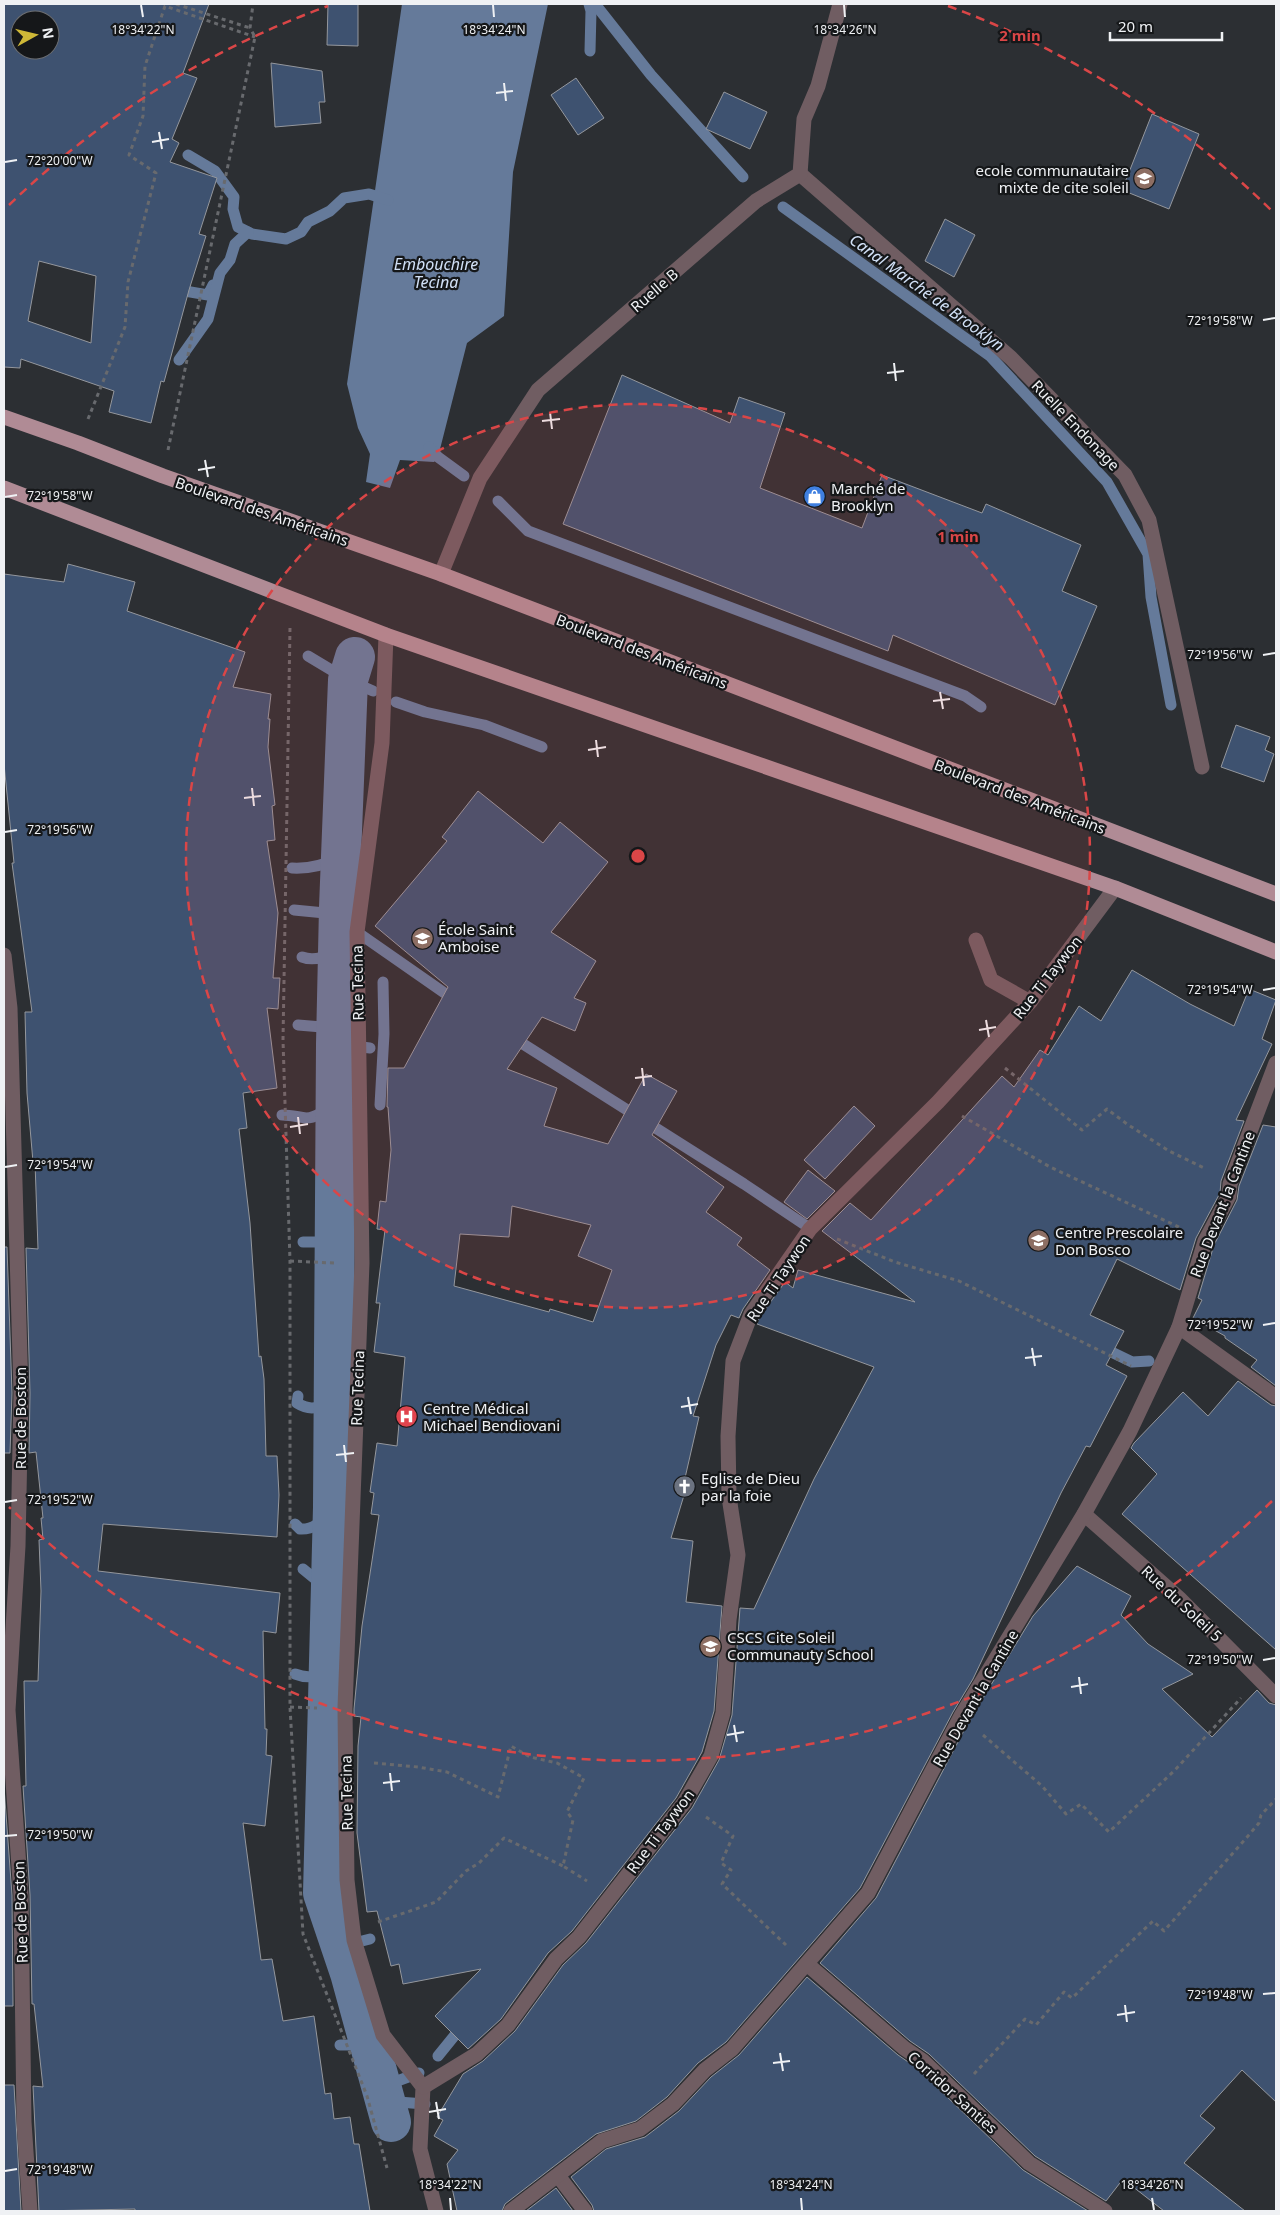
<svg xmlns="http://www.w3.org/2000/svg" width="1280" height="2215" font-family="'Noto Sans',sans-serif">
<rect width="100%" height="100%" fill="#2c2f33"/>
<path fill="#657a9a" d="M402 4H548L513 172 504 316 467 343 438 457 434 462 400 460 390 488 366 482 370 454 358 428 347 384Z"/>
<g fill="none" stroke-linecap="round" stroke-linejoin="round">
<g stroke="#657a9a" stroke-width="11">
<path d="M589 4 591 11 590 51"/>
<path d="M595 4 651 75 743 177"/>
<path d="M188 155 215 171 234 197 233 209 238 227 252 234 286 239 301 232 308 222 330 211 344 198 369 194 388 200"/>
<path d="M783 207 990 356 1107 482 1148 554 1151 597 1171 705"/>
<path d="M173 289 208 295 213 285"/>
<path d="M179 360 208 319 220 273 230 260 235 244 248 232"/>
<path d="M429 447 438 457 464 476"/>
<path d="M498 501 528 531 965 696 981 707"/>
<path d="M308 656 348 680 373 691"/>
<path d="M396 702 425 712 484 725 542 747"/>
<path d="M292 868C310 869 325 865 341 857"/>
<path d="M340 889 358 925"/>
<path d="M294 910 325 913 339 907"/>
<path d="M357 932 456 1001"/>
<path d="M302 957C315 962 330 956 338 947"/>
<path d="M298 1025 322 1027 324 1017 338 1001"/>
<path d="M512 1037 744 1184 805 1225"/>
<path d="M336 1044 370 1048"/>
<path d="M380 1105 384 1034 383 982"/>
<path d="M282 1115C291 1115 298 1117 306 1118 317 1118 330 1107 337 1100"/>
<path d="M303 1242H319L335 1227"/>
<path d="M1099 1346 1132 1362 1149 1361"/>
<path d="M298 1396 297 1403C313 1413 324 1407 334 1393"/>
<path d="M295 1524 300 1529C317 1530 323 1518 333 1507"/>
<path d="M303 1569 314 1578 331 1572"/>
<path d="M295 1674C308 1679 317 1677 329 1670"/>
<path d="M342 1946 370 1939"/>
<path d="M340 2045H359L367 2034"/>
<path d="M438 2056 455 2035"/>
<path d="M382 2082 400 2080 419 2073"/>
<path d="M384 2097 398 2102 425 2104"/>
</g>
<path stroke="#657a9a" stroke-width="40" d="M355 657 348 680 339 907 336 1044 333 1507 323 1893 350 1973 391 2122"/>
</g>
<g fill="#3e5270" stroke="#94979d" fill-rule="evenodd">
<path d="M4 4H209L183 73 197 78 172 139 179 143 170 162 217 178 199 234 206 236 189 290 164 382 161 381 151 423 109 412 114 391 21 359 20 368 4 367ZM20 20H50V50H20ZM39 261 96 276 91 343 28 321Z"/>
<path d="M328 4H358V46L327 45Z"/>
<path d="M271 63 322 71 325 102H319L321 123 275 127Z"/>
<path d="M576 78 604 118 578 135 551 95Z"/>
<path d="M724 92 767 112 750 149 706 129Z"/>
<path d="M1152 114 1199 134 1169 209 1122 190Z"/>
<path d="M945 219 975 235 954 277 925 261Z"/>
<path d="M622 375 730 423 739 397 785 413 760 488 862 528 882 475 982 513 986 504 1081 545 1062 591 1097 606 1055 705 893 635 888 651 563 524Z"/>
<path d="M68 564 135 582 127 611 245 652 233 687 271 694 268 719H270L268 747 275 805 272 806 275 840 267 841 278 913 273 978H280L278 1009 267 1008 277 1088 243 1093 247 1128 239 1129 250 1223 259 1357 261 1356 264 1379 266 1456H277L279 1495 277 1537 103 1524 98 1571 280 1593 276 1633 263 1631 265 1729H267L266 1755 272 1756 265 1826 243 1823 261 1960 272 1959 283 2021 314 2016 325 2094 331 2093 334 2119 350 2117 354 2144H359L370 2211H135V2209L39 2211 33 2086 43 2087 34 2004H32L30 1895 23 1786H26L24 1681H38L41 1591 39 1540 43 1539 41 1518H43L36 1452 29 1453 30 1393 26 1248 38 1249 35 1162H33L27 1093 25 1012H32L12 863H14L4 764V574L64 582Z"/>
<path d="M1236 725 1270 737 1265 750 1274 754 1264 782 1221 767Z"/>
<path d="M478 791 543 843 560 822 608 862 551 932 596 961 574 998 586 1003 575 1031 542 1017 507 1069 557 1088 544 1126 608 1144 646 1074 677 1091 652 1135 724 1187 706 1212 742 1238 737 1245 770 1270 743 1309 739 1318 731 1315 716 1345 693 1416 699 1417 682 1491 685 1492 671 1538 693 1541 686 1602 722 1606 714 1711 702 1752 676 1798 572 1931 548 1953 501 2019 468 2049 435 2016 481 1969 403 1984 399 1964 391 1966 377 1911 367 1912 357 1833 358 1746 361 1717 354 1716V1709L362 1626 379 1515 371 1514 374 1493 370 1492 377 1443 397 1446 405 1357 374 1352 380 1303H376L385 1230 377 1229 380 1201 386 1202 391 1150 388 1107H387L388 1068H404L448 987 375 926 447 841 442 837ZM512 1206 591 1225 578 1256 612 1270 593 1322 550 1309 549 1312 454 1286 460 1234 509 1237Z"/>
<path d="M1132 970 1190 1004 1234 1026 1249 989 1276 1000 1262 1039 1272 1044 1236 1120 1244 1121 1221 1181 1220 1193 1196 1238 1180 1290 1117 1259 1090 1315 1124 1331 1106 1365 1127 1376 1090 1447 1086 1446 1061 1493 973 1679 953 1712 860 1888 726 2042 698 2063 667 2097 636 2121 596 2134 505 2204 502 2211H457L447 2164 458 2150 434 2136 443 2120 437 2117 463 2074 483 2061 515 2031 563 1965 586 1943 692 1808 719 1760 732 1715 740 1608 754 1609 814 1479 874 1367 757 1324 759 1318 785 1282 793 1288 798 1270 915 1302 822 1231 850 1203 871 1220 1002 1076 1014 1087 1040 1050 1048 1055 1079 1006 1101 1021Z"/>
<path d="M854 1106 875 1126 825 1179 804 1160Z"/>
<path d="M1263 1125 1276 1127V1386L1251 1367 1257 1360 1225 1338V1336L1193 1318 1202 1300 1198 1298 1214 1245 1237 1200 1239 1186Z"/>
<path d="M808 1170 835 1191 807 1219 784 1202Z"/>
<path d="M4 1247H7L12 1393 10 1453H4Z"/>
<path d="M1238 1381 1271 1405 1276 1406V1650L1122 1514 1157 1474 1131 1448 1134 1443 1183 1392 1208 1416Z"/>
<path d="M1077 1566 1131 1596 1121 1615 1148 1644 1193 1674 1162 1689 1212 1737 1257 1690 1269 1703 1276 1705V2102L1242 2070 1200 2116 1215 2128 1184 2163 1245 2211H1164L1123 2179 1106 2201 1035 2156 929 2054 910 2041 820 1963 876 1898 969 1721 1033 1616Z"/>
<path d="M4 1787 12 1895 13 2006H4Z"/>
<path d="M807 1977 898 2055 917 2068 1023 2170 1088 2211H594L592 2205 571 2177 606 2149 645 2137 679 2111 711 2077 739 2055Z"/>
<path d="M4 2085H14L21 2211H4Z"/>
<path d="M556 2188 573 2211H526Z"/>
</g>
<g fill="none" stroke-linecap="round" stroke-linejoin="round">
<g stroke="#686a6e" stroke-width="3" stroke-dasharray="4 4" stroke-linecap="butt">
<path d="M176 4 250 28"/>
<path d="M88 419 125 327 128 282 156 173 129 155 143 116 145 66 165 6 255 37"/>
<path d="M168 450 255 37 250 28 253 4"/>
<path d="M290 628 283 1040 290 1261V1707L303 1934 367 2096 387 2168"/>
<path d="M1005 1068 1082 1130 1107 1109 1127 1124 1169 1151 1206 1169"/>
<path d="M962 1116 1050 1167 1181 1228"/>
<path d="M837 1239 895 1262 959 1281 1131 1366"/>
<path d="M290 1261 334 1263"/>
<path d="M290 1707 317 1708"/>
<path d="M983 1735 1042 1786 1066 1814 1081 1804 1109 1832 1175 1770 1241 1698"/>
<path d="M374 1763 418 1767 447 1772 498 1797 511 1746 530 1757 557 1763 584 1778 567 1812 573 1820 563 1866 587 1881"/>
<path d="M706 1817 733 1836 721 1863 731 1870 722 1884 786 1945"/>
<path d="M378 1922 436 1902 466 1871 479 1863 504 1838 563 1866"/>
<path d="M974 2074 1025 2019 1036 2025 1064 1992 1072 1998 1153 1921 1164 1931 1248 1836 1259 1823 1261 1815 1276 1799"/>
</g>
<g stroke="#705d62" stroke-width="15">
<path d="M800 174 1011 358 1125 475 1149 520 1202 767"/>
<path d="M441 574 480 478 538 390 756 201 800 174 804 119 818 86 840 4"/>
<path d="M386 635 382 743 357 932 362 1263 345 1708 347 1880 354 1940 383 2035 423 2087 420 2149 436 2211"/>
<path d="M976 940 991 980 1030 1002"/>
<path d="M4 955 10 1008 21 1393 18 1546 8 1710 21 1895 24 2122 30 2211"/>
<path d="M1179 1327 1276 1397"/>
<path d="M1084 1514 1179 1598 1276 1696"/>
<path d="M807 1964 904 2048 923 2061 1029 2163 1105 2211"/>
<path d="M423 2087 477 2054 508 2025 556 1959 579 1937 684 1803 711 1756 723 1713 729 1620 738 1555 729 1497 728 1436 733 1361 751 1314 810 1229 938 1102 1030 1002 1115 888"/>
<path d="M559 2177 585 2211"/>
<path d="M511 2211 602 2141 640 2129 673 2104 705 2070 732 2049 868 1893 961 1716 1084 1514 1130 1431 1179 1327 1205 1241 1229 1196 1230 1184 1276 1063"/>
</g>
<g stroke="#b08b95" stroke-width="15">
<path d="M4 417 78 443 163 476 441 574 1276 894"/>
<path d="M4 488 386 635 1115 888 1276 952"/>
</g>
</g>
<path fill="none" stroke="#eff1f4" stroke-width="2" d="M141 5 143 17M493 5 494 17M844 5 845 17M504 83 506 101M496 93 513 91M159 132 162 149M152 142 169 139M5 162 17 160M1263 320 1275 318M894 363 896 381M887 373 904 371M550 412 552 429M542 421 560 419M205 460 208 477M198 470 215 467M5 497 17 495M1263 655 1275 653M940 692 943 709M933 701 950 699M596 740 598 757M588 750 606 747M252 788 254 806M244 798 261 796M5 832 17 830M1263 990 1275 988M986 1020 989 1037M979 1030 996 1027M642 1068 644 1086M635 1078 652 1076M298 1117 300 1134M290 1127 308 1124M5 1167 17 1165M1263 1325 1275 1323M1032 1348 1035 1366M1025 1358 1042 1356M688 1397 691 1414M681 1407 698 1404M344 1445 346 1462M336 1455 354 1453M5 1502 17 1500M1263 1660 1275 1658M1079 1677 1081 1694M1071 1687 1088 1684M734 1725 737 1742M727 1735 744 1732M390 1773 392 1791M383 1783 400 1781M5 1836 17 1835M1263 1994 1275 1993M1125 2005 1127 2022M1117 2015 1135 2012M780 2053 783 2071M773 2063 790 2061M436 2102 439 2119M429 2112 446 2109M5 2171 17 2169M450 2198 451 2210M801 2198 802 2210M1152 2198 1154 2210"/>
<circle cx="638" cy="856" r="452" fill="#da4647" fill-opacity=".12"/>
<g fill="none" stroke="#da4647" stroke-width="2.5" stroke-dasharray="9 6">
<circle cx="638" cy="856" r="452"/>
<path d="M1272 1501A905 905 0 0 1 9 1507M9 205A905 905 0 0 1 328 6M948 6A905 905 0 0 1 1272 211"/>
</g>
<defs>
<symbol id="school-disc" viewBox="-11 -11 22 22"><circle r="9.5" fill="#8d6e63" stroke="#151719"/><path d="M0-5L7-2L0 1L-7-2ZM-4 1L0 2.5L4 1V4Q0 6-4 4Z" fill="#fff"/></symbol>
<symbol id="shop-disc" viewBox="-11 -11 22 22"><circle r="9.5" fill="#3f7fe0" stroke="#151719"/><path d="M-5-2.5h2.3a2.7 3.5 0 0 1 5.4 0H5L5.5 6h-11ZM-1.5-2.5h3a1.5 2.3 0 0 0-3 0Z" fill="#fff"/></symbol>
<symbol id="hospital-disc" viewBox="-11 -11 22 22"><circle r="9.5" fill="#e0444e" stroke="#151719"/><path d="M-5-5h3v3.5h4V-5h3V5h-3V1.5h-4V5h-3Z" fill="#fff"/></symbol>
<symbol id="church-disc" viewBox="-11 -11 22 22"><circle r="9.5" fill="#6b7280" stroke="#151719"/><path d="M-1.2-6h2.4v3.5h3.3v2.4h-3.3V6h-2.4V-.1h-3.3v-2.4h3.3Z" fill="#fff"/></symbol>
</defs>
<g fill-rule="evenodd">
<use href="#school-disc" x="1132" y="166" width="25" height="25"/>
<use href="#shop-disc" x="802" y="484" width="25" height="25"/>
<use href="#school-disc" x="410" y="926" width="25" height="25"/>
<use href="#school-disc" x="1026" y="1228" width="25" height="25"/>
<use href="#hospital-disc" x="394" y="1404" width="25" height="25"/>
<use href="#church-disc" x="672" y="1474" width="25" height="25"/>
<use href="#school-disc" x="698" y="1634" width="25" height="25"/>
</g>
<g text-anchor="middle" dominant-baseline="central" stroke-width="4.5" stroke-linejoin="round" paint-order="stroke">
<g font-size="15" fill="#eff1f4" stroke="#151719" text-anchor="start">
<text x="1129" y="170" text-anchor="end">ecole communautaire<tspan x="1129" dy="17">mixte de cite soleil</tspan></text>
<text x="831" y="488">Marché de<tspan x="831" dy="17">Brooklyn</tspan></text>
<text x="438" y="929">École Saint<tspan x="438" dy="17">Amboise</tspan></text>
<text x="1055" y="1232">Centre Prescolaire<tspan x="1055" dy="17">Don Bosco</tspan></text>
<text x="423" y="1408">Centre Médical<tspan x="423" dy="17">Michael Bendiovani</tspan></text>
<text x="701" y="1478">Eglise de Dieu<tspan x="701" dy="17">par la foie</tspan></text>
<text x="727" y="1637">CSCS Cite Soleil<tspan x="727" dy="17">Communauty School</tspan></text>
</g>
<g font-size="15" fill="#eff1f4" stroke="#151719">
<text transform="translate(654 290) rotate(-41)">Ruelle B</text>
<text transform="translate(1076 425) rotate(46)">Ruelle Endonage</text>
<text transform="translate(262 511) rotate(19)">Boulevard des Américains</text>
<text transform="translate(642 651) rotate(21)">Boulevard des Américains</text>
<text transform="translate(1020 796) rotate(21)">Boulevard des Américains</text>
<text transform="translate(1047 977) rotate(-52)">Rue Ti Taywon</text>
<text transform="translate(357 983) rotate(-91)">Rue Tecina</text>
<text transform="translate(1222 1204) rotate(-69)">Rue Devant la Cantine</text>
<text transform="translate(778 1278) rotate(-56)">Rue Ti Taywon</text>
<text transform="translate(357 1388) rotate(-88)">Rue Tecina</text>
<text transform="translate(20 1418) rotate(-90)">Rue de Boston</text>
<text transform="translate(1182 1603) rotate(43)">Rue du Soleil 5</text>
<text transform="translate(975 1698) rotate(-60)">Rue Devant la Cantine</text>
<text transform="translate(346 1793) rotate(-91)">Rue Tecina</text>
<text transform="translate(660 1831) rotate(-53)">Rue Ti Taywon</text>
<text transform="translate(20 1912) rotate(-92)">Rue de Boston</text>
<text transform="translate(953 2092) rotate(42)">Corridor Santies</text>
</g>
<g font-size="16" font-style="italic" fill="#d2e1f7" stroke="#151719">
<text x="436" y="264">Embouchire<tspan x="436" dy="18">Tecina</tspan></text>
<text transform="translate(927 292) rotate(36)">Canal Marché de Brooklyn</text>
</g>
</g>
<g font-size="12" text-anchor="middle" fill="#eff1f4" stroke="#151719" stroke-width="4.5" stroke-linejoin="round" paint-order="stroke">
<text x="143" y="34">18°34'22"N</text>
<text x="494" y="34">18°34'24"N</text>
<text x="845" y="34">18°34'26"N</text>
<text x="60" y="165">72°20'00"W</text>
<text x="1220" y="325">72°19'58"W</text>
<text x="60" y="500">72°19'58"W</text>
<text x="1220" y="659">72°19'56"W</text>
<text x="60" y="834">72°19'56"W</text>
<text x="1220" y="994">72°19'54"W</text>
<text x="60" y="1169">72°19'54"W</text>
<text x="1220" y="1329">72°19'52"W</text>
<text x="60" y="1504">72°19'52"W</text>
<text x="1220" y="1664">72°19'50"W</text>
<text x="60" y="1839">72°19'50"W</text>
<text x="1220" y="1999">72°19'48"W</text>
<text x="60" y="2174">72°19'48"W</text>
<text x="450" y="2189">18°34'22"N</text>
<text x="801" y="2189">18°34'24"N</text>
<text x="1152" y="2189">18°34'26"N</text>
</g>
<circle cx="638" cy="856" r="8" fill="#da4647" stroke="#151719" stroke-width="2.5"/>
<g font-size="15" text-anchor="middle" font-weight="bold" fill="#da4647" stroke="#151719" stroke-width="4.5" stroke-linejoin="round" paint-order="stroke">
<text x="1020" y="41">2 min</text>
<text x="958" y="542">1 min</text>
</g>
<rect width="1280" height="2215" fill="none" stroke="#eff1f4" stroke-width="10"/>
<g transform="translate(35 35) rotate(82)"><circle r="24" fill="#151719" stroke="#6c6e71"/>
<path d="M0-4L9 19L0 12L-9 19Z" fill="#ceb837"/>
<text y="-8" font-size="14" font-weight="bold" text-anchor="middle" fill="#eff1f4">N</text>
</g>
<path d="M1110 32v8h112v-8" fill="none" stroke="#eff1f4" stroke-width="2.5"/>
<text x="1118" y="32" font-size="15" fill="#eff1f4" stroke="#151719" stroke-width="4" paint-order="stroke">20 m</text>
</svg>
